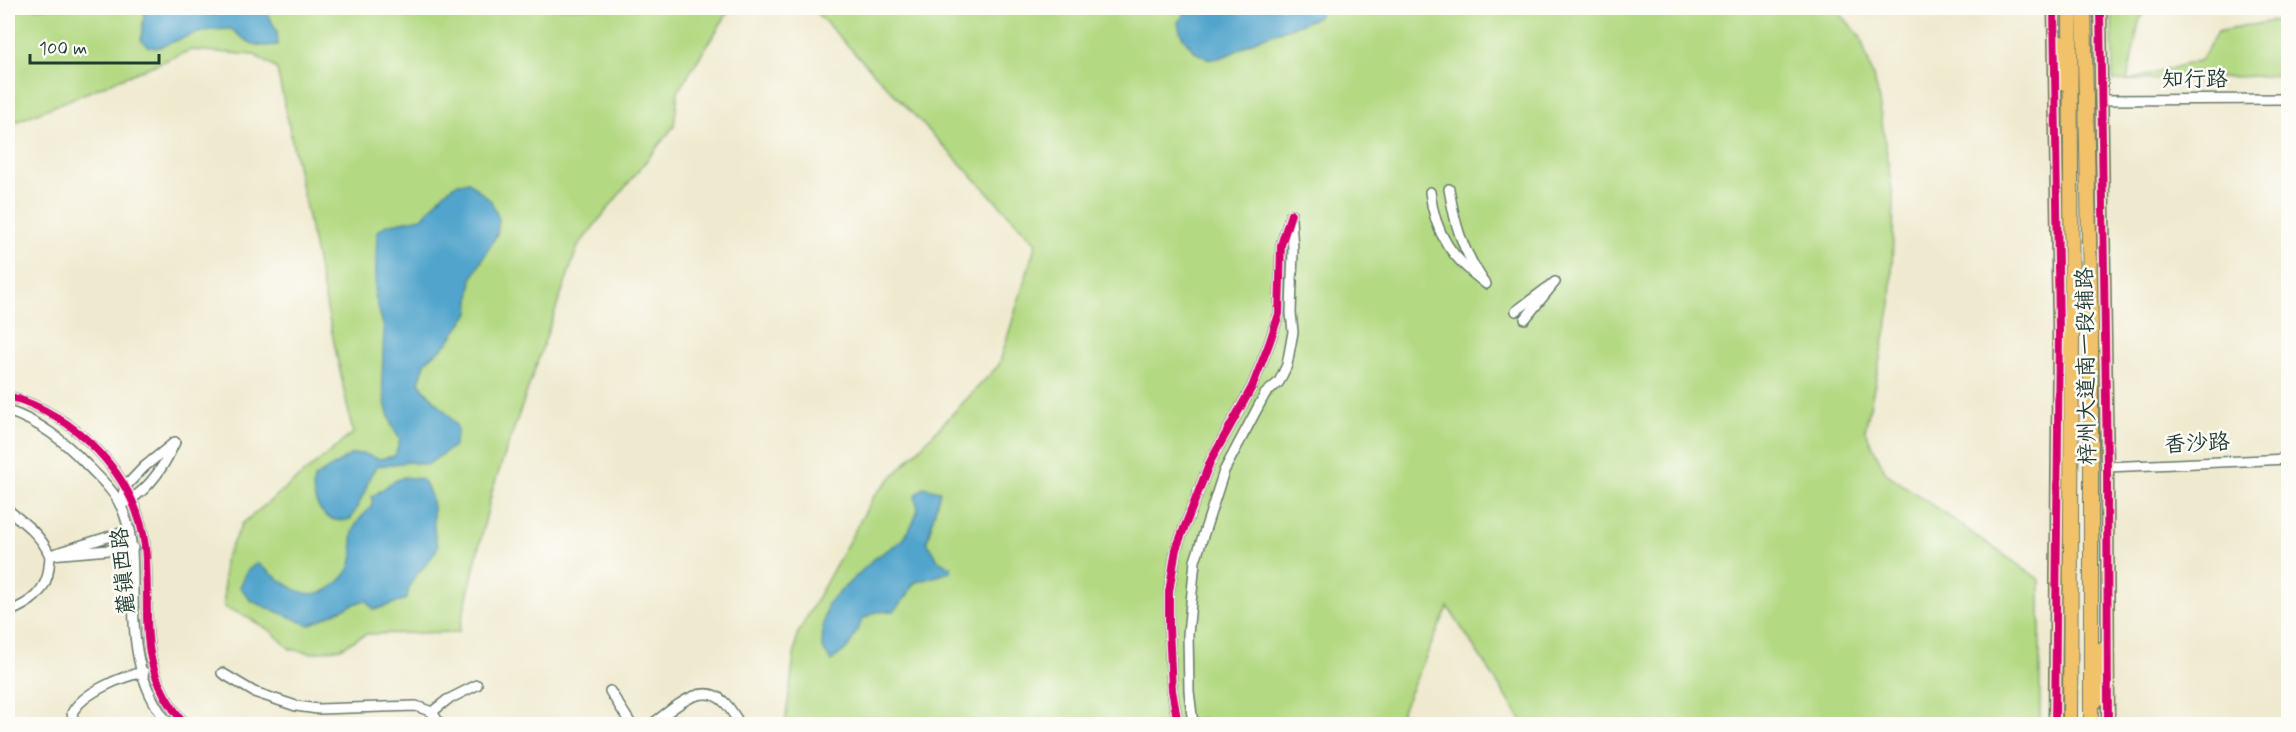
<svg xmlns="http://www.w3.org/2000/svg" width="2296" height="732" font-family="Mynerve,'LXGW WenKai TC',sans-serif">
<rect width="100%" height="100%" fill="#fdfcf7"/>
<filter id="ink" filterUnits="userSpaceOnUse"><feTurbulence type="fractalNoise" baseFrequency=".0167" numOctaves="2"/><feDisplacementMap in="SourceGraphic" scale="12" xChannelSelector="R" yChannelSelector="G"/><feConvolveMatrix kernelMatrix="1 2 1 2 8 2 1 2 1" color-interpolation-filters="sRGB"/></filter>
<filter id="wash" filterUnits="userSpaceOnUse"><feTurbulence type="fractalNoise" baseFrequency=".008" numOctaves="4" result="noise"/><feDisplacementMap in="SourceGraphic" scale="24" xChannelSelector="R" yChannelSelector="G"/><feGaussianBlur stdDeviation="1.35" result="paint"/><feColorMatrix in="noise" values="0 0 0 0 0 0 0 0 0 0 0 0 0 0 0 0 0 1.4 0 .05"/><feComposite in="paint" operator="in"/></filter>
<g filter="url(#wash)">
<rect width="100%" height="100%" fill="#efeacf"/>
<g fill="#b3d982" stroke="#698b5b" stroke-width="1.5">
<path d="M8 8H731L678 91 674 126 578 246 492 491 459 632 366 634 341 648 312 653 290 649 271 631 245 616 224 607V561L242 524 353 433 277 69 255 55 191 50 8 125Z"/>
<path d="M812 8H1835L1860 36 1877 89 1894 202 1891 305 1865 431 1886 473 2040 580V724H1524L1448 607 1396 724H1205L1203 718 1174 724H785L797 635 874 496 999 365 1036 243Z"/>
<path d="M2112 8H2145L2139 22 2127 81 2201 60 2217 32 2288 18V75L2113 81Z"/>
</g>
<g fill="#51a4cc" stroke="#387080" stroke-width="1.5">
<path d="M145 8H264L277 31 278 45C254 48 250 44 231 29L211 30 191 35 157 48 149 47 141 40Z"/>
<path d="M1190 8H1321L1322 9 1318 17C1299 25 1280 31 1261 38 1237 48 1212 74 1190 46 1183 38 1179 33 1178 22Z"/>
<path d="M469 182 491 201 499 219 497 234 472 278 469 313 446 345 426 361 419 382C430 400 449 410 458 429L454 446 427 465 409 462 377 466 370 476 365 491 351 519C324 527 310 502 314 478L352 454H364L379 459 395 456 400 440 392 426 386 407 382 379 384 328 375 296 377 232 386 225 422 218 445 192 458 183Z"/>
<path d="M404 477 421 479C441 501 428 522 438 546 429 570 410 569 407 599L374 610 366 600C346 606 328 617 309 625L251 601 240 587 247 571 257 563C281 580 309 610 337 583 344 577 351 569 352 560 354 554 352 547 352 541 352 526 361 516 372 507V497L391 483Z"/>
<path d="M924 487 940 491 927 542 938 560 951 567V572L914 583 907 596 894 611 876 612 863 619 848 648 831 661 822 647 823 625 828 603 875 558 903 540 913 523 918 509 915 496Z"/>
</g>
</g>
<g filter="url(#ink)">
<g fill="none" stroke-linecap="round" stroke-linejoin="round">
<defs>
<g id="minor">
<path d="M2102 100 2288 99"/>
<path d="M1449 189C1455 224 1461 247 1481 277"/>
<path d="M1430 192C1435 235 1452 258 1486 284"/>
<path d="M1516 311 1555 282 1525 319"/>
<path d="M8 396C75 414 136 475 145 546 152 616 133 664 185 724"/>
<path d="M8 411C40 422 63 440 86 464 99 477 113 490 121 506 133 533 133 558 133 587 133 636 136 685 169 724"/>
<path d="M175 442C164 467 146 494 120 505L125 487 144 467Z"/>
<path d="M2107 467 2288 459"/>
<path d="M8 510C23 522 41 535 49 554 51 558 49 563 49 567 47 592 29 604 8 612"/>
<path d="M130 530 50 555 133 548"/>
<path d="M222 673 254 692 296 706 318 709 416 706 432 712 440 724"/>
<path d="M610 691 631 724"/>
<path d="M432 712 447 700 477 685"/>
<path d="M74 724 72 713C83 692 123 676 144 672"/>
<path d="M652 724C671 711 700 680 723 701 730 707 735 717 740 724"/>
<path d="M1178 724 1172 690 1169 626V592L1176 549 1210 462 1252 387 1269 344 1279 314 1281 245 1291 214"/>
<path d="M1193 724 1189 691 1188 634 1195 561 1224 471 1265 394 1279 382 1287 365 1293 332 1291 313 1293 249 1291 220"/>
</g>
<g id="major">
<path d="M2054 8 2059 330 2055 724"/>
<path d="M2100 8 2107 467 2108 724"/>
<path d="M2061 42 2065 84"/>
<path d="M2096 702 2102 648"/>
</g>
<g id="highway">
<path d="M2084 8 2091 329V724"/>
<path d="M2070 724 2072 330 2070 8"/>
</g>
</defs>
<use href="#minor" stroke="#687a6a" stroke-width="12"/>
<use href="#major" stroke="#687a6a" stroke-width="15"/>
<use href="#highway" stroke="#687a6a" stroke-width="16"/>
<use href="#minor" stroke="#fff" stroke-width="9"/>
<use href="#major" stroke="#f2c26a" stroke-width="12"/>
<use href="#highway" stroke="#f2c26a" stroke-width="14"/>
<defs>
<g id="cycleway">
<path d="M2054 8 2059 330 2055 724"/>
<path d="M2100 8 2107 467 2108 724"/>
<path d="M8 396C75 414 136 475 145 546 152 616 133 664 185 724"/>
<path d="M1178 724 1172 690 1169 626V592L1176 549 1210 462 1252 387 1269 344 1279 314 1281 245 1291 214"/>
</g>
</defs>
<use href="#cycleway" stroke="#fdfcf7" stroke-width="11"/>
<use href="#cycleway" stroke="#d6006c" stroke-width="8"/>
</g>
</g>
<g text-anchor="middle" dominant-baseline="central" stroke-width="5" stroke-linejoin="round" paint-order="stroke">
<g font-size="22" fill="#1f3d34" stroke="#fdfcf7">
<text x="2195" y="80">知行路</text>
<text transform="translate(2087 366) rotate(-91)">梓州大道南一段辅路</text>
<text transform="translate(2197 444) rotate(-3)">香沙路</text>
<text transform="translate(124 571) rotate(-95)">麓镇西路</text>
</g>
</g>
<rect width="2296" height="732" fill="none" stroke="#fdfcf7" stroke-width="30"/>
<path d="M30 54v9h129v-9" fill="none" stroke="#1f3d34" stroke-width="3"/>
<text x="39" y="54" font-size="18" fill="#1f3d34" stroke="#fdfcf7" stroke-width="4.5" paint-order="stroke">100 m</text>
</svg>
